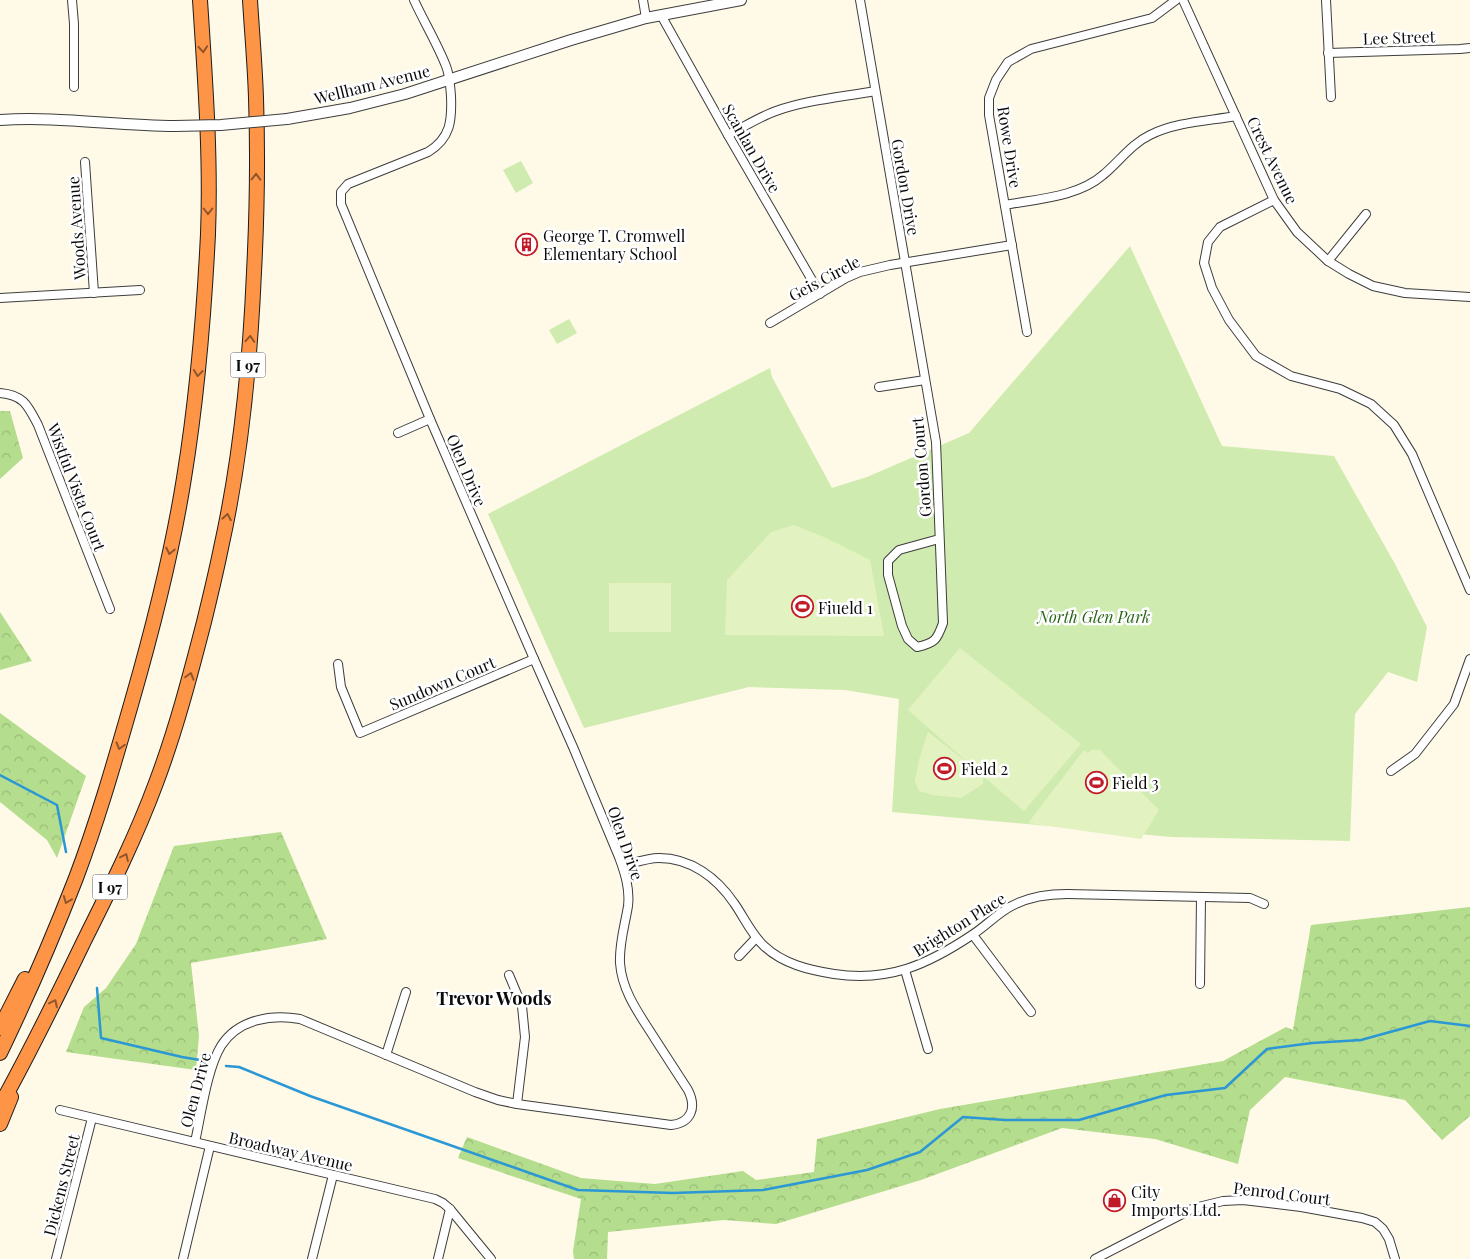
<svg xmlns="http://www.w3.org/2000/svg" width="1470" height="1259" font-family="'Playfair Display',serif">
<defs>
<pattern id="forest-crowns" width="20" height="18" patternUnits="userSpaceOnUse" patternTransform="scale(1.25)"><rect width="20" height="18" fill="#b4dd8d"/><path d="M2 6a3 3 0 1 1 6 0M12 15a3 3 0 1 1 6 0" fill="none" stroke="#99bc78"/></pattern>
</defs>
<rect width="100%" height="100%" fill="#fff9e7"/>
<g fill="#d0ebaf">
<path d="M521 161 533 183 516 193 503 170Z"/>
<path d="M1130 246 1222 446 1334 456 1395 564 1427 627 1417 682 1388 672 1355 714 1350 841 1172 837 892 812 899 699 845 690 749 687 584 728 488 514 770 368 772 377 832 488 867 477 969 433Z"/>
<path d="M569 319 577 333 557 344 549 330Z"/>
</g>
<g fill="url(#forest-crowns)">
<path d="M0 411H10L23 458 0 479Z"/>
<path d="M0 612 32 661 0 670Z"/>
<path d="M0 713 86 776 57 858 47 840 0 802Z"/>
<path d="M281 832 327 939 191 963 199 1036 196 1070 66 1052 84 1007 106 988 136 944 174 846Z"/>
<path d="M1470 907V1116L1442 1140 1405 1100 1285 1077 1250 1110 1238 1164 1155 1139 1062 1128 921 1180 776 1224 724 1220 608 1232 607 1259H574L573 1251 581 1199 458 1158 467 1137 581 1178 655 1184 743 1171 756 1180 814 1172 817 1139 940 1109 1223 1061 1286 1027 1293 1030 1311 925Z"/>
</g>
<g fill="#e3f2c1">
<path d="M794 525 826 538 870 560 884 636 725 635 727 580 771 532Z"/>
<rect x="609" y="583" width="62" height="49"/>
<path d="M960 648 1081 744 1024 811 983 776V784L961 798 933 795 919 791 915 781 919 760 928 732 972 766 908 710Z"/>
<path d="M1084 750 1088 753 1091 750H1100L1159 810 1141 839 1028 823Z"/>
</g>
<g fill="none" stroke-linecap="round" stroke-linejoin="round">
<g stroke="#2b97d5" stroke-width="2.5">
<path d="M0 775 57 805 66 852"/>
<path d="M97 988 101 1038 182 1057 200 1060"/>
<path d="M226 1066 239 1067 310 1096 578 1190 673 1193 763 1190 867 1170 920 1152 963 1117 1005 1120H1079L1166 1095 1225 1088 1267 1049 1312 1043 1361 1040 1430 1021 1470 1026"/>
</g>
<defs>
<g id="minor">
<path d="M72 0 74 24V87"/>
<path d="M643 0 646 18"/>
<path d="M860 0 936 442 943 623C937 640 935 643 917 647L908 639 902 626 888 575V561L899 550 939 539"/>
<path d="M1183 0 1274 200 1297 232 1328 261 1349 274 1373 286 1405 293 1470 297"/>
<path d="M1326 0 1331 97"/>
<path d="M661 15 728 135 820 294"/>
<path d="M1328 53 1460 49 1470 48"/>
<path d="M728 135C744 127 759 117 776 111 807 100 842 97 875 91"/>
<path d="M85 162 94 293"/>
<path d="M1274 200 1220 227 1208 242 1204 263 1212 288 1229 320 1256 356 1291 376 1340 389 1371 404 1394 425 1412 454 1470 590"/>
<path d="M1005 205C1037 199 1078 197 1103 175 1119 162 1131 144 1150 135 1176 122 1208 121 1236 116"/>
<path d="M1328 261 1366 214"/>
<path d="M0 298 140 290"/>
<path d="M770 323 846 278 860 272 890 265 1012 245"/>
<path d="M1027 332 989 115V98L996 80 1008 62 1031 49 1152 18 1176 0"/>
<path d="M879 387 925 380"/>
<path d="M0 393C24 395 28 406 38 425L110 609"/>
<path d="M398 433 430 419"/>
<path d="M338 664 341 687 360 733 534 659"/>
<path d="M1391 771 1415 754 1454 704 1470 659"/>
<path d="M623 866C634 863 647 858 659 858 691 858 717 878 734 903 744 917 751 934 764 946 783 964 809 970 834 974 889 982 927 965 972 935 983 928 992 919 1002 912 1021 898 1044 894 1067 894L1250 898 1264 904"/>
<path d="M973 935 1031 1012"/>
<path d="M739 956 756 938"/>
<path d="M905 970 928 1049"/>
<path d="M509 975 522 1006 525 1037 517 1104"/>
<path d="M1200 984 1201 897"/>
<path d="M386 1055 406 992"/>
<path d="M60 1110 435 1199 443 1203 450 1209 491 1259"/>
<path d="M195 1142C201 1115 207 1069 221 1046 238 1019 272 1014 300 1019L475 1092 498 1100 517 1104 671 1125C691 1123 697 1108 688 1090 677 1073 666 1056 655 1039 640 1015 622 992 620 963 619 943 625 925 628 906 630 889 625 873 619 857L573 747 534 659 430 419 341 204V192L348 184 428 152C451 138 452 120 451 96 450 85 450 76 446 66 437 43 424 22 414 0"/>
<path d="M56 1259 92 1118"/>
<path d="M183 1259 210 1146"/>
<path d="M312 1259 333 1175"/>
<path d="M438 1259 450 1209"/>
<path d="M1095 1259 1194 1208 1223 1201 1243 1200 1301 1207 1362 1218 1375 1222 1383 1229 1389 1239 1395 1259"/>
</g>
<g id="tertiary">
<path d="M287 119 350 108 405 94 571 40 646 18 741 0"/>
<path d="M0 120C58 116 117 126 175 126"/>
</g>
<g id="motorway">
<path d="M0 1028 25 979"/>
<path d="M0 1053C28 995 53 937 76 878 98 820 115 760 132 701 153 628 172 554 184 478 197 398 204 316 208 234 211 156 205 78 200 0"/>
<path d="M0 1106C30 1052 57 997 84 941 110 889 136 837 156 783 176 730 190 676 204 622 210 597 216 573 221 548 241 458 250 365 254 272 257 214 258 156 256 98 255 66 252 33 250 0"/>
<path d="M0 1124 11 1097"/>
</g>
</defs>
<use href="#minor" stroke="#3d3d3d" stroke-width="10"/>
<use href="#tertiary" stroke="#3d3d3d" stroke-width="12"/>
<use href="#motorway" stroke="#1b1b1b" stroke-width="16"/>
<use href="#minor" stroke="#fff" stroke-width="8"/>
<use href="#tertiary" stroke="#fff" stroke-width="10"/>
<use href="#motorway" stroke="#fe9446" stroke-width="14"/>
<defs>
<path id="tertiary-bridge" d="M175 126 221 125 287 119"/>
</defs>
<use href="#tertiary-bridge" stroke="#3d3d3d" stroke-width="12" stroke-linecap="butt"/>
<use href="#tertiary-bridge" stroke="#fff" stroke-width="10"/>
</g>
<defs><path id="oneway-chevron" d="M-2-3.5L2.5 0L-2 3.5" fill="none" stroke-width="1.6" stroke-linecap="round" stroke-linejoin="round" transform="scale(1.25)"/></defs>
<g stroke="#90562b">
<use href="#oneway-chevron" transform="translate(203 49) rotate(86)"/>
<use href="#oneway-chevron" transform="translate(256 177) rotate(-89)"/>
<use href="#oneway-chevron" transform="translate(208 211) rotate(90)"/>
<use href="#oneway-chevron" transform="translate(250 339) rotate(-86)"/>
<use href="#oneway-chevron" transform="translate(198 373) rotate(96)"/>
<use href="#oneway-chevron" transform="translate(227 517) rotate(-80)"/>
<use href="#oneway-chevron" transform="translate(170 551) rotate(102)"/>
<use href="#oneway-chevron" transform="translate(190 676) rotate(-74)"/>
<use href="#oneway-chevron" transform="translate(120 746) rotate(106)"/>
<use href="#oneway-chevron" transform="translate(125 857) rotate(-65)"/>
<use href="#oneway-chevron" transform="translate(67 900) rotate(112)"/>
<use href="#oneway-chevron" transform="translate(54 1003) rotate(-64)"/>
</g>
<defs>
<symbol id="building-ring" viewBox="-11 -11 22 22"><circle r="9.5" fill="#fff" stroke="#c11b28" stroke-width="1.5"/><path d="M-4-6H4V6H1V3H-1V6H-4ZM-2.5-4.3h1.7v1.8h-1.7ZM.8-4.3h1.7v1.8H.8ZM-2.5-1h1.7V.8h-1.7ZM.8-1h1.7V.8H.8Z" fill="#c11b28"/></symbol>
<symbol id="stadium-ring" viewBox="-11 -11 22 22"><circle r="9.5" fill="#fff" stroke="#c11b28" stroke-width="1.5"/><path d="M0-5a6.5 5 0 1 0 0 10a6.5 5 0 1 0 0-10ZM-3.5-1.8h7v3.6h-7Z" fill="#c11b28"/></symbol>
<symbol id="shop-ring" viewBox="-11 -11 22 22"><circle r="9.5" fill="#fff" stroke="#c11b28" stroke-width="1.5"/><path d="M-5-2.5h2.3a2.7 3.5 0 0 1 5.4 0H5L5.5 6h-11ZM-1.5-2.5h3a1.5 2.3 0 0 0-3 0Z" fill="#c11b28"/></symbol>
</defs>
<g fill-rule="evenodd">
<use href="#building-ring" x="514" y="232" width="25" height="25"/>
<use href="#stadium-ring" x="790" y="594" width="25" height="25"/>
<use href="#stadium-ring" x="932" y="756" width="25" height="25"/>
<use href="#stadium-ring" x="1084" y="770" width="25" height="25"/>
<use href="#shop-ring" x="1102" y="1188" width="25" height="25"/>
</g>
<g text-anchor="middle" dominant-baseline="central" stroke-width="5" stroke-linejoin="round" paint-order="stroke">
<g fill="#fff" stroke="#545454" stroke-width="1">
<rect x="230.5" y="352.5" width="35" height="25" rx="4"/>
<rect x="92.5" y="874.5" width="35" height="25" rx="4"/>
</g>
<g font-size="15" font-weight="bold" fill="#0a0a0a">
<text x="248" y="365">I 97</text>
<text x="110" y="887">I 97</text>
</g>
<g font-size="16" fill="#0a0a0a" stroke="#fff">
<text transform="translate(1399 37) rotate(-2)">Lee Street</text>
<text transform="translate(372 84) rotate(-14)">Wellham Avenue</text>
<text transform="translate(1010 147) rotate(81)">Rowe Drive</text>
<text transform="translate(752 148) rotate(60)">Scanlan Drive</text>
<text transform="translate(1273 160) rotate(64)">Crest Avenue</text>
<text transform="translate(906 187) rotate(80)">Gordon Drive</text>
<text transform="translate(76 228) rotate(-94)">Woods Avenue</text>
<text transform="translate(824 278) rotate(-28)">Geis Circle</text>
<text transform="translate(921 467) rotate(-95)">Gordon Court</text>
<text transform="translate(467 470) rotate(67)">Olen Drive</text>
<text transform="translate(77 487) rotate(69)">Wistful Vista Court</text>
<text transform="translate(442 683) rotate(-23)">Sundown Court</text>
<text transform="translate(626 843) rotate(71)">Olen Drive</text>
<text transform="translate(959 924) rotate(-32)">Brighton Place</text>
<text transform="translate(195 1090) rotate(-75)">Olen Drive</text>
<text transform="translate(291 1151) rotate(13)">Broadway Avenue</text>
<text transform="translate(61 1185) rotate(-76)">Dickens Street</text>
<text transform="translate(1282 1193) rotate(7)">Penrod Court</text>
</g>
<g font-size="16" fill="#0a0a0a" stroke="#fff" text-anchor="start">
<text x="543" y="235">George T. Cromwell<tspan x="543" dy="18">Elementary School</tspan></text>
<text x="818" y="607">Fiueld 1</text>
<text x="961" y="768">Field 2</text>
<text x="1112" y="782">Field 3</text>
<text x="1131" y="1191">City<tspan x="1131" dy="18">Imports Ltd.</tspan></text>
</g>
<g font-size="16" font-style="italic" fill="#2a6418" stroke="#fff">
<text x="1094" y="616">North Glen Park</text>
</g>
<g font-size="18" font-weight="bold" fill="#0a0a0a" stroke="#fff">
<text x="494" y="998">Trevor Woods</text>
</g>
</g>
</svg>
